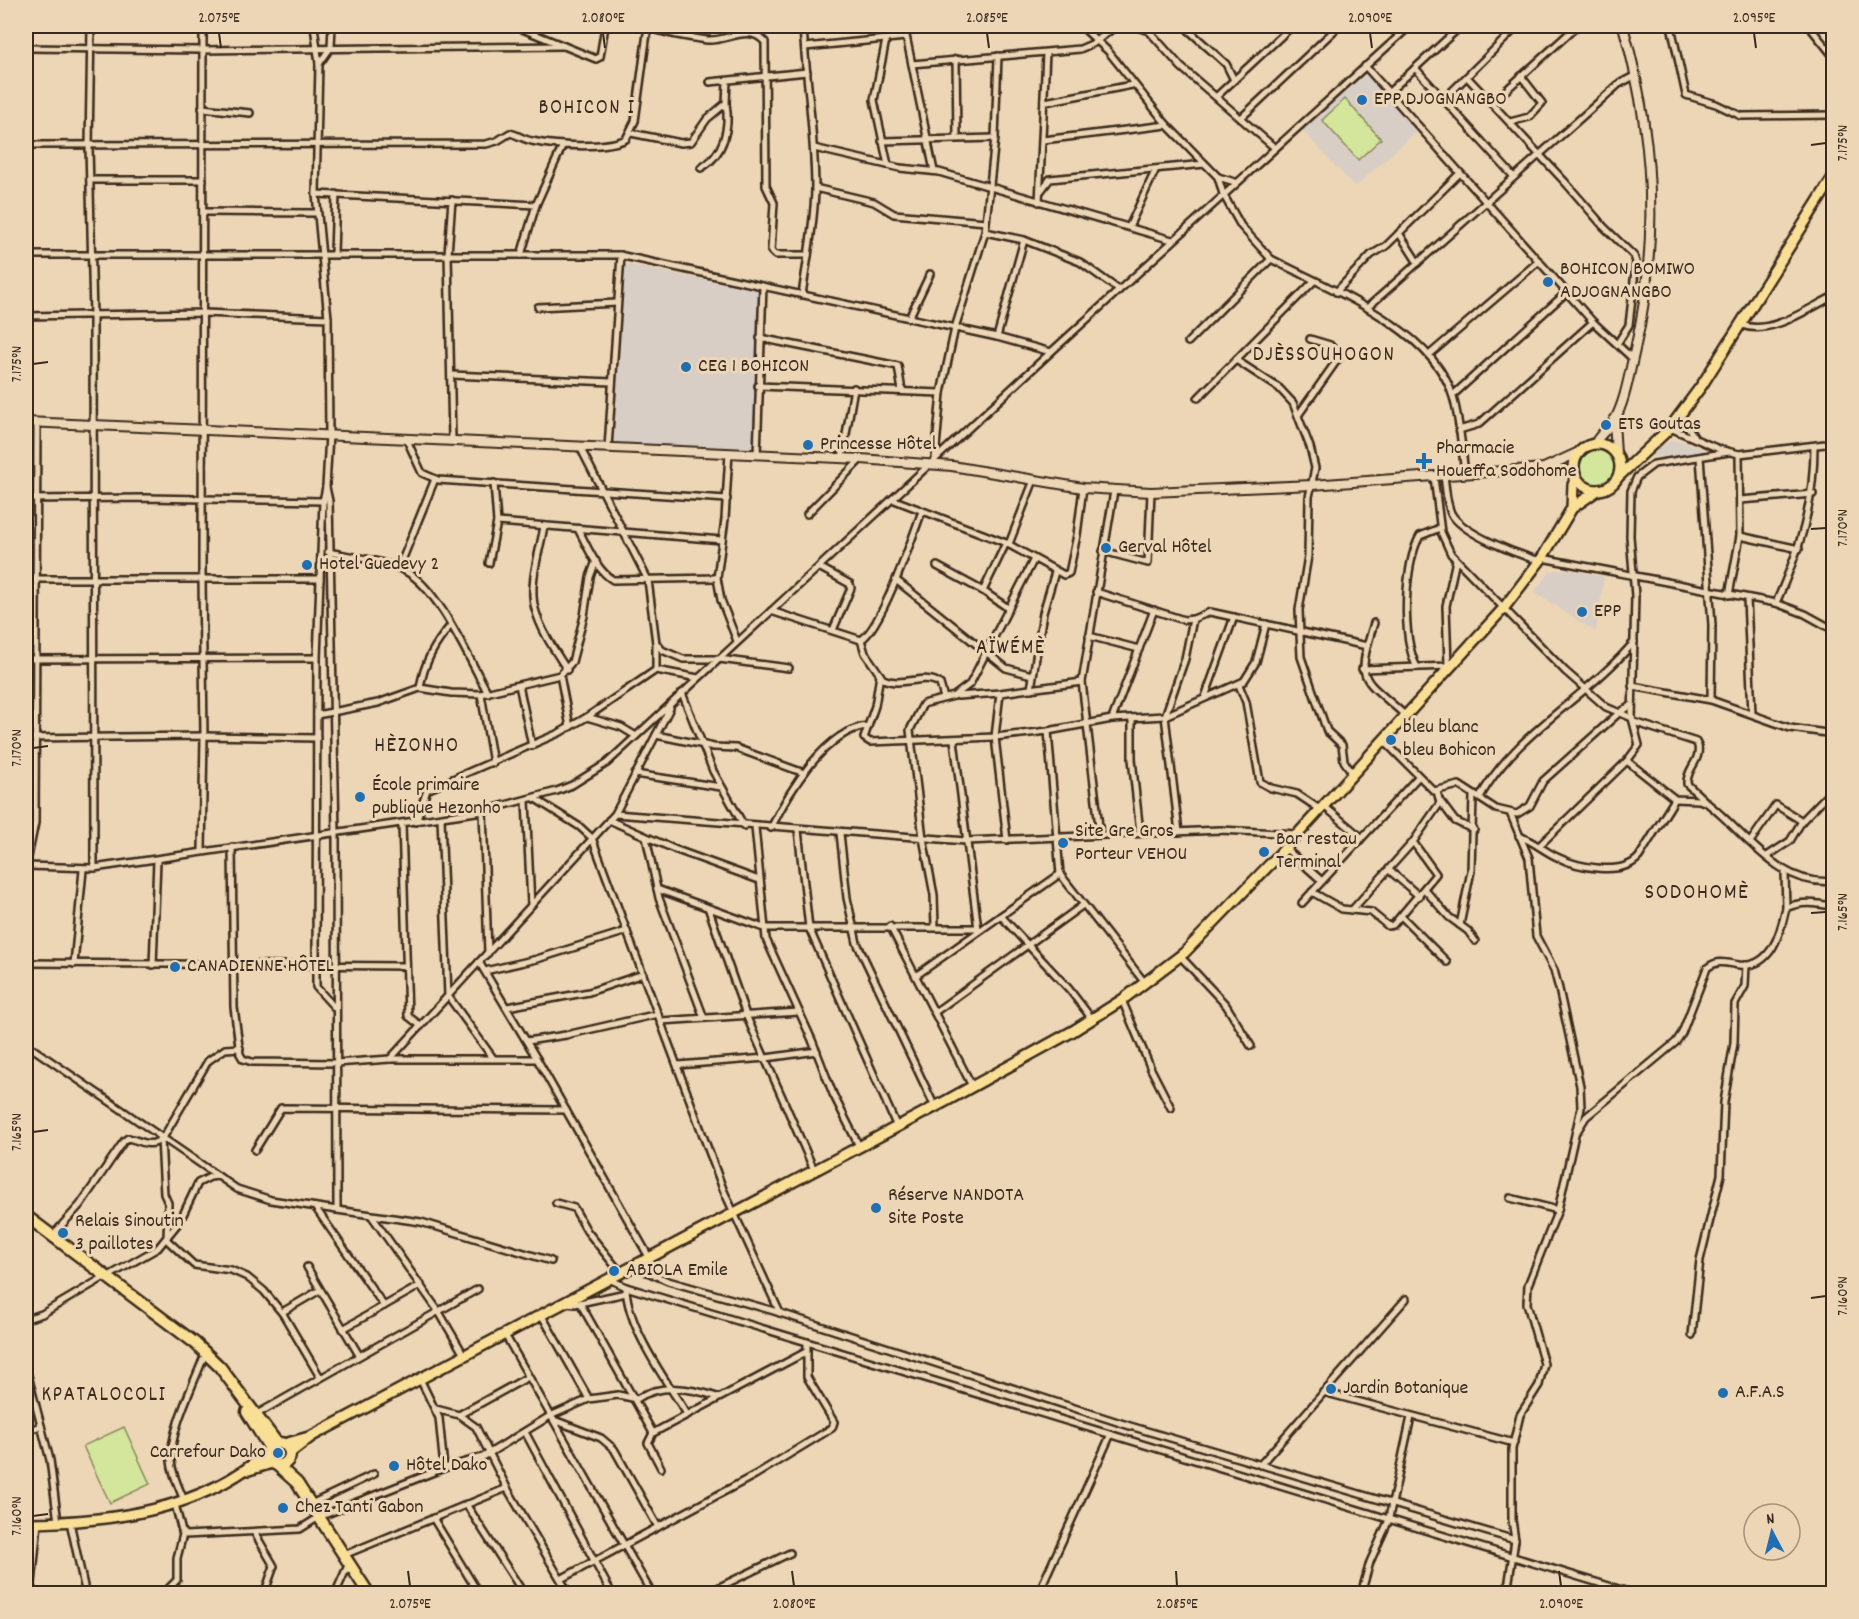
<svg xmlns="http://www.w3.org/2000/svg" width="1859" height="1619" font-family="Dekko,sans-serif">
<rect width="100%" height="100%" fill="#ecd6b5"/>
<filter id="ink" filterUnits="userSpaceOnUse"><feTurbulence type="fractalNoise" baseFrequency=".0167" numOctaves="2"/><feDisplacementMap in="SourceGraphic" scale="12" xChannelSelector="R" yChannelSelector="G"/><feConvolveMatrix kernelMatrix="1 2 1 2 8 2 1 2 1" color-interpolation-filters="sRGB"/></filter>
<g filter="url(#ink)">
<g fill="#d8cec5">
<path d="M1365 71 1417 131 1355 187 1302 130Z"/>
<path d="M623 264 759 289 753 448 611 444Z"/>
<path d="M1671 440 1685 442 1708 451 1705 454 1651 457 1652 453Z"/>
<path d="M1570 569 1604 577 1596 632 1534 592 1551 571Z"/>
</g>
<g fill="#d3e69b" stroke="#87885c" stroke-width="1.5">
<path d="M1345 99 1381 139 1358 160 1322 120Z"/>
<circle cx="1597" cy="466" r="19"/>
<path d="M124 1427 150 1484 110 1503 83 1446Z"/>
</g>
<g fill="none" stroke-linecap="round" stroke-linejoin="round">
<defs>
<g id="street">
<path d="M91 26 89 146 93 316 94 868"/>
<path d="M314 26 319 64 316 194 328 318 329 435 326 487 323 501 317 658 316 965V987L335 1008"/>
<path d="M515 26 596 59 600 57 605 26"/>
<path d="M904 26 934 171"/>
<path d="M1081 26 1108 51 1167 125 1218 177 1223 194 1241 226 1271 259C1328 288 1434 329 1453 397 1460 421 1462 449 1465 474"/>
<path d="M1134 26 1149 31 1181 67 1275 148"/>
<path d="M1184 26 1226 64 1234 80"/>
<path d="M1388 26 1399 35"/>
<path d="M1671 26 1686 95 1716 104 1741 116 1834 115"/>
<path d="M1809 26 1834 57"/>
<path d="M648 27C667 34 687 37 707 40 727 42 748 23 765 42L766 186 774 203 771 251 775 255H808"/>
<path d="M905 31 969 26"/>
<path d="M886 40 874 100 888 165"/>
<path d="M805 47 906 37"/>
<path d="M26 48 202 50 564 46"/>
<path d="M956 59 957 138"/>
<path d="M319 64 331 47 332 26"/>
<path d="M912 64 1080 49 1094 43 1116 26"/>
<path d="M1365 66 1593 322 1633 359"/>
<path d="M1415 68 1514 177"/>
<path d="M1467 77 1565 182 1604 227 1634 256 1636 262 1629 325 1617 344"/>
<path d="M710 82 807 72"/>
<path d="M1388 93 1461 26"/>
<path d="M1217 96 1292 26"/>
<path d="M1443 100 1518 26"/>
<path d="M1045 102 1132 85"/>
<path d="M1492 103 1577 26"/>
<path d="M202 108 250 113"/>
<path d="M1241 118 1339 26"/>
<path d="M1510 122 1529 117 1542 103 1521 76"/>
<path d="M631 133 681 143 691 142 707 119 726 103 727 81"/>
<path d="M1043 140 1167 125"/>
<path d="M882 141 995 138"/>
<path d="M26 145 486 144 497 141 510 133C518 135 525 140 532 141 554 146 606 149 626 139L635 121 648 26"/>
<path d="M814 148 900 168 939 172 1172 240"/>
<path d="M701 168C724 155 730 128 726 103"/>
<path d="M1218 177 1235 182"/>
<path d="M90 180H203"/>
<path d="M815 188 874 202 894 214 986 222"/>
<path d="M1040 192 1050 179 1205 164"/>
<path d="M316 194 536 205"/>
<path d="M452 200 448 254 452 440"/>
<path d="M1039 202 1046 53"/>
<path d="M203 212 317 213"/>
<path d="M1129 227 1156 169"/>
<path d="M985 232 1024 240 997 337"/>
<path d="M1399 233 1418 263"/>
<path d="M1024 240 1080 262 1119 290"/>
<path d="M334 253 336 194"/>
<path d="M26 255H619L997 337 1051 352 1410 26"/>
<path d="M521 255 536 205 563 145"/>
<path d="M1336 292 1371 255 1386 246 1459 174"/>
<path d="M802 295C807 260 814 226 815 190 815 135 806 81 803 26"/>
<path d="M538 307 617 303"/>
<path d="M1368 307 1619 84 1636 75"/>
<path d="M26 316 204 313 328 318"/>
<path d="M909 318 930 274"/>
<path d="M1742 325C1770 336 1809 308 1834 296"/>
<path d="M760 338 898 366 902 391"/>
<path d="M1188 342 1271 259"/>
<path d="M1429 355 1539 261"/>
<path d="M1236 360 1279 388 1293 403 1310 447 1315 468 1309 497 1308 556 1299 610 1301 657 1327 731 1342 745 1344 761 1353 774"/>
<path d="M451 375 612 382"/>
<path d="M758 386 941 393"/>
<path d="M1453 395 1567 292"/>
<path d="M1198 398 1314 281"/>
<path d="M1299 414 1340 356 1330 345 1310 339"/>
<path d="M1681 415 1694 437"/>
<path d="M1670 428 1719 449 1739 454 1834 443"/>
<path d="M1459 430 1479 424 1593 322"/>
<path d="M406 438 422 473 438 480 727 499"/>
<path d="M580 447 648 580 656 643V670"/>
<path d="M608 448 621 255"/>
<path d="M729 453 725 519 717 578 721 600 737 641"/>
<path d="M757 455 763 286"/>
<path d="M1700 457 1712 625 1711 700"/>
<path d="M842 458 854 388"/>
<path d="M935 458 941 393 955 328 985 232 995 138 998 56"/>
<path d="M1444 476C1446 488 1446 502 1451 513 1462 534 1517 554 1540 561"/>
<path d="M1434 477 1441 532 1451 554 1565 671 1606 707 1632 718"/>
<path d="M26 499 145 498 324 501"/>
<path d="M892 499 1006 543 1064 575 1069 573 1077 535 1083 488"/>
<path d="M1740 500 1813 494"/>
<path d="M807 514 861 459"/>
<path d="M497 522 722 540"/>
<path d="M544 526C540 551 528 584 535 609 541 631 555 651 567 670"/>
<path d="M578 529C587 545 596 570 613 580L717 578"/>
<path d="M1740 536 1799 549"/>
<path d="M1006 543 983 591 1008 608"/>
<path d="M1009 544 1034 480"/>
<path d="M1103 551 1148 563 1151 492"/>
<path d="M328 552C352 557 383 560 405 571 439 588 469 660 488 693"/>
<path d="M1542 558 1776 603 1805 614 1834 630"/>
<path d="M489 563 497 522 494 483"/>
<path d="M937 566 983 591"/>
<path d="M819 567 850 584 851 588 833 630"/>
<path d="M399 568 435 479"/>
<path d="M26 579H320"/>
<path d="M896 580 1006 668 1032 675"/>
<path d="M1096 592 1184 620 1193 619 1210 612 1367 646"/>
<path d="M1729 595 1740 536 1739 454"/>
<path d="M1747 599 1752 714"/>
<path d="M1776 603C1800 548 1814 507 1814 446"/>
<path d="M771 611 861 640"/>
<path d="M1374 623C1355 684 1362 676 1406 716"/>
<path d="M1089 636 1139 649"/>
<path d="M861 640C881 629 913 536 922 511"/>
<path d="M861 640 865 653 883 679C902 688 927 672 940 684L944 698"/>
<path d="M657 644 662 650 683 659H719L789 668"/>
<path d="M26 659 317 658"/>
<path d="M1448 666 1446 606 1456 560"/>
<path d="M1417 667C1401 639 1404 563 1420 536L1440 528"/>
<path d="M1362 669 1451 666"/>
<path d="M560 675 570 727"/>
<path d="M880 675 875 706 864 738 870 742 995 737 1048 731 1112 719 1165 716 1244 681 1256 662 1266 624"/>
<path d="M519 685 532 746"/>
<path d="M1239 685 1246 702 1260 782 1271 788 1297 794 1321 810"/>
<path d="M1632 686 1711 700 1790 728 1834 734"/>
<path d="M420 688C424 662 435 644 451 625"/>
<path d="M1031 689 1043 613 1055 572"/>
<path d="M682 693 713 771 744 826"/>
<path d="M1000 693 995 737 1007 840"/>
<path d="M481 694 493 763"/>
<path d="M958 696 1000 693 1082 682"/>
<path d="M1205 697 1234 617"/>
<path d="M317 715 378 703 420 688 451 693 481 694 560 675 572 662 584 616 590 577 596 561"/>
<path d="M587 717 621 727 636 736"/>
<path d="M1132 718V759L1140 833"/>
<path d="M1112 719 1154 610"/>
<path d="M1634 722 1696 742 1698 746C1701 761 1686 769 1687 784L1705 801"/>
<path d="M1048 731 1060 874 1145 983"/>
<path d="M656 735 714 747 736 748 804 773"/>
<path d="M26 738 204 736 317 738"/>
<path d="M954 740 978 929"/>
<path d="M1384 741 1434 791 1459 785 1496 809 1517 814 1530 806 1543 781 1619 713 1632 705"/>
<path d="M1627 761 1675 799 1699 800 1707 803C1745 832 1779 888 1834 881"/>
<path d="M635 774 721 787"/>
<path d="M1480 797C1516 732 1587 698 1634 642"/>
<path d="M534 798 580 827 592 838 723 1189 780 1313"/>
<path d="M526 801 531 905"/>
<path d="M1440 801 1455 821 1474 830"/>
<path d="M1324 806 1361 837"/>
<path d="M483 811 488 953"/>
<path d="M615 814 966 841 1220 830 1298 834"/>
<path d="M441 818 448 996 493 1058"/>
<path d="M609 820 674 849 759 880"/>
<path d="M1802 821 1834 788"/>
<path d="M416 822 427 790 559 733 587 717 656 670 698 678"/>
<path d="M402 824 408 1016 421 1026"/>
<path d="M755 827 766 939 812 1040 833 1094 859 1146"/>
<path d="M771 828C788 793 826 729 868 726"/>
<path d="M798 830 809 928 897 1127"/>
<path d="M1179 832 1165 716 1185 659 1193 619"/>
<path d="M840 833 847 898 857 943 935 1107"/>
<path d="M1100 835 1082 682 1114 491"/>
<path d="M1519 836C1533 841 1544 851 1557 857 1577 867 1622 877 1639 857L1675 799"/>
<path d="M646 837 659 898 704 1018"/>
<path d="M1750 842 1776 805 1802 821 1790 841 1767 856"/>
<path d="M1539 846 1627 761 1639 745 1632 718 1635 596 1630 536 1631 491 1637 477 1654 464 1729 452"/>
<path d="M232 847 234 1007 240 1054 243 1059 252 1062 336 1063 390 1059H537L649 1257"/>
<path d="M1285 848 1322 881"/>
<path d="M202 851 204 736 202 578 203 26"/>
<path d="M26 866 94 868 483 811 557 791 572 785 607 763 1051 352"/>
<path d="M26 867 35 823 37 423"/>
<path d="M1389 870 1419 896"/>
<path d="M1785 873 1786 908"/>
<path d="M657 889 764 928H978"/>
<path d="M1425 890 1449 917 1468 931 1475 941"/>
<path d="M1312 892 1342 909 1371 912 1388 926 1393 925 1436 874 1413 842"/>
<path d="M1302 903 1418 777"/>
<path d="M709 910 746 1015 814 1170"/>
<path d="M1352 910 1413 842 1440 803 1437 791"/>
<path d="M1001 916 1069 989 1092 1019"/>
<path d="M1402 917 1447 962"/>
<path d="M1460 925 1471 871 1473 795"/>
<path d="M890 926 972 1086"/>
<path d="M935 927 934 895 923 838 910 730 923 704 954 696 970 684 1034 559"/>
<path d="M1180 956 1226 1005 1251 1046"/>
<path d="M479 962 537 1059"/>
<path d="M26 963 406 966"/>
<path d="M74 964 83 870"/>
<path d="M153 965 157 860"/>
<path d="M485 971 537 959 627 931"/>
<path d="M917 975 1060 874"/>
<path d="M1122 1000 1151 1069 1171 1108"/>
<path d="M507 1007 589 992 643 974"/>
<path d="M935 1012 1083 905"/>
<path d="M661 1021 799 1012"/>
<path d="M527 1041 566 1035 658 1014"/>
<path d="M26 1044 237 1189 271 1200 337 1210 336 833 329 501 326 487"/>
<path d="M390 1059 615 814 670 708"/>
<path d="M678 1065 766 1058 817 1051"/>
<path d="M1578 1130 1586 1117 1676 1042 1682 1033 1707 968C1718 959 1726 963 1739 965 1772 969 1781 931 1786 908 1800 901 1819 903 1834 907"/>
<path d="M161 1139 164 1194 168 1203 167 1240 194 1265 231 1270 247 1277 264 1291 283 1314"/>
<path d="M255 1150 281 1108 566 1110"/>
<path d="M1510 1198 1558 1210"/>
<path d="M556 1203 574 1208 587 1231 620 1272"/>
<path d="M315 1207 384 1306"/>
<path d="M337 1210 421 1222 551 1261"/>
<path d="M371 1215 439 1312 464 1355"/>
<path d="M52 1236 80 1205 124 1141 128 1138C143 1141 149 1149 163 1138L208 1061 225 1049 240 1048"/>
<path d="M633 1266 668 1281 774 1311 1130 1426 1515 1540"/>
<path d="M307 1267 359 1355"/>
<path d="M107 1277 158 1248 180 1221 198 1183 210 1177 218 1176"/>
<path d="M609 1279 626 1287 1635 1594"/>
<path d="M626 1287C627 1327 666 1381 687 1414"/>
<path d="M320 1290 284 1311 283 1314 320 1377"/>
<path d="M566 1303 575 1304 626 1293"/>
<path d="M580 1303 653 1433"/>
<path d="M541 1314 589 1399"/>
<path d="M26 1319 42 1314 101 1279"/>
<path d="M343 1329 421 1285"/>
<path d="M504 1333 652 1594"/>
<path d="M1692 1335 1700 1260 1721 1175 1724 1102 1734 1043 1735 1004 1745 986 1746 965"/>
<path d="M26 1368 50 1460 58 1522"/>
<path d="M420 1379 439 1418 444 1468"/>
<path d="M1323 1392 1514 1443"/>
<path d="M436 1409 459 1415 476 1427 507 1488 569 1594"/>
<path d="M257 1414 478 1289"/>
<path d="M459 1415 528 1377"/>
<path d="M554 1420 601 1438 614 1449 658 1527"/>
<path d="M26 1431 41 1426"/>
<path d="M525 1432 612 1594"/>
<path d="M1260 1465 1406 1299"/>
<path d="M661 1468 648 1443 653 1433 806 1352"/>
<path d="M184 1500C179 1488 172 1474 171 1461 170 1431 192 1388 203 1359"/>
<path d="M175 1504 182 1532 185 1535 300 1529 319 1517 444 1468 483 1457 550 1416 589 1399 618 1395 637 1399C660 1383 692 1388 717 1397"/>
<path d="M311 1504 374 1474"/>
<path d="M466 1504 524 1594"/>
<path d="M433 1518 479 1594"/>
<path d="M70 1522 84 1586"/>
<path d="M254 1532 274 1566 264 1594"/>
<path d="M344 1555 507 1488"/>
<path d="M561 1579 755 1475 832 1428 834 1422 807 1377V1342"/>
<path d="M31 1594 38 1523"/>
<path d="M163 1594 177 1580V1558L183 1534"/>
<path d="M335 1594 349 1563"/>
<path d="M558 1594 563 1584"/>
<path d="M705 1594 790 1553"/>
<path d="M1038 1594 1111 1434"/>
<path d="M1361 1594 1370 1562 1388 1522 1411 1417"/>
<path d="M1507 1594 1515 1540 1512 1520V1449L1520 1415 1539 1385 1544 1364 1527 1304 1528 1285 1558 1210 1581 1108 1580 1086 1559 989 1554 970 1536 936 1529 858 1511 815"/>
</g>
<g id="secondary">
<path d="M1614 420 1616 454"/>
<path d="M26 422 861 459 952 466 1083 488 1151 492 1312 485 1544 468 1579 452"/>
<path d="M1595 444C1599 434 1609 429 1615 419 1625 401 1629 375 1634 354 1660 244 1654 134 1623 26"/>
<path d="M1551 466 1575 475"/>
</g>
<g id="primary">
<circle cx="1597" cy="467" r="23"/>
<path d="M1618 477 1670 428 1702 385 1834 176"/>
<path d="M1572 508 1573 485 1576 477"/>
<path d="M284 1444 309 1437"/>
<path d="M290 1453 312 1436 946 1101 1073 1031 1122 1000 1184 953 1276 858 1503 609 1542 558 1572 508 1598 490"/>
<path d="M249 1470 272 1463"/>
<path d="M26 1523C112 1522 201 1511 268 1452"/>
</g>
<g id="highway">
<path d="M26 1216 195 1343 220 1367 277 1443"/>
<path d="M247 1412 269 1447"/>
<circle cx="279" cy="1454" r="11"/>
<path d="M277 1465 297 1483 369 1594"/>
</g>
</defs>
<use href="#street" stroke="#3b2a1e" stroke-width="10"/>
<use href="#secondary" stroke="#3b2a1e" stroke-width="12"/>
<use href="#primary" stroke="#3b2a1e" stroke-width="14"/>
<use href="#highway" stroke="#3b2a1e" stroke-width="15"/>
<use href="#street" stroke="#ecd6b5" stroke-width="5"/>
<use href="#secondary" stroke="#ecd6b5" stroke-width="8"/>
<use href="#primary" stroke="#f9df96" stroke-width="9"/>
<use href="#highway" stroke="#f9df96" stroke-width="10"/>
</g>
</g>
<path fill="none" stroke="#3b2a1e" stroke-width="2" d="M219 33 221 48M603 33 605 48M987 33 989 48M1370 33 1372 48M1754 33 1756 48M1811 145 1826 143M33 364 48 362M1811 529 1826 528M33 748 48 746M1811 913 1826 912M33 1132 48 1130M1811 1298 1826 1296M33 1516 48 1514M408 1571 410 1586M792 1571 794 1586M1176 1571 1177 1586M1559 1571 1561 1586"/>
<g fill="#1f6fb2" stroke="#ecd6b5" stroke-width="2">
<circle cx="1362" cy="100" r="6"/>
<circle cx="1548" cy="282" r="6"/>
<circle cx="686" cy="367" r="6"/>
<circle cx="1606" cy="425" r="6"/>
<circle cx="808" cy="445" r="6"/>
<path d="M1421 452h6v6h6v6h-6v6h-6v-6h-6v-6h6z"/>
<circle cx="1106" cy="548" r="6"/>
<circle cx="307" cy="565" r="6"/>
<circle cx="1582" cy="612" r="6"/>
<circle cx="1391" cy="740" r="6"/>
<circle cx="360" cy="797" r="6"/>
<circle cx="1063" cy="843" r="6"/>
<circle cx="1264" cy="852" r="6"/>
<circle cx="175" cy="967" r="6"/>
<circle cx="876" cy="1208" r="6"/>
<circle cx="63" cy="1233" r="6"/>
<circle cx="614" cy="1271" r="6"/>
<circle cx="1331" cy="1389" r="6"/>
<circle cx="1723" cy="1393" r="6"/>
<circle cx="278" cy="1453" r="6"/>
<circle cx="394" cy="1466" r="6"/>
<circle cx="283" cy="1508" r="6"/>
</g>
<g text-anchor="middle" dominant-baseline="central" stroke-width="6" stroke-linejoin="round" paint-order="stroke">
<g font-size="20" fill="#3b2a1e" stroke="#ecd6b5" text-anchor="start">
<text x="1374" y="100">EPP DJOGNANGBO</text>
<text x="1560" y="270">BOHICON BOMIWO<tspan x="1560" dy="23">ADJOGNANGBO</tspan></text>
<text x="698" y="367">CEG 1 BOHICON</text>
<text x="1618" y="425">ETS Goutas</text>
<text x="820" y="445">Princesse Hôtel</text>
<text x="1436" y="449">Pharmacie<tspan x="1436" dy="23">Houeffa Sodohome</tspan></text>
<text x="1118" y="548">Gerval Hôtel</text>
<text x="319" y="565">Hotel Guedevy 2</text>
<text x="1594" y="612">EPP</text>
<text x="1403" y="728">bleu blanc<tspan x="1403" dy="23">bleu Bohicon</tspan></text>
<text x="372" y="786">École primaire<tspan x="372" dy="23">publique Hezonho</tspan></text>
<text x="1075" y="832">Site Gre Gros<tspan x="1075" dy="23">Porteur VEHOU</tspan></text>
<text x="1276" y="840">Bar restau<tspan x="1276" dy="23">Terminal</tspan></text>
<text x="187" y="967">CANADIENNE HÔTEL</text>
<text x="888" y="1196">Réserve NANDOTA<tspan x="888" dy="23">Site Poste</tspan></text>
<text x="75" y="1222">Relais Sinoutin<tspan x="75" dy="23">3 paillotes</tspan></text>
<text x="626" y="1271">ABIOLA Emile</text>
<text x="1343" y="1389">Jardin Botanique</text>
<text x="1735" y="1393">A.F.A.S</text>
<text x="266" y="1453" text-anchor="end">Carrefour Dako</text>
<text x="406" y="1466">Hôtel Dako</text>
<text x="295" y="1508">Chez Tanti Gabon</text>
</g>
<g font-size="21" letter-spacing="1.5" fill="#3b2a1e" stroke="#ecd6b5">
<text x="587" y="109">BOHICON I</text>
<text x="1324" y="356">DJÈSSOUHOGON</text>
<text x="1011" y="649">AÏWÉMÈ</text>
<text x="417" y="747">HÈZONHO</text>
<text x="104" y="1396">KPATALOCOLI</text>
</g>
<g font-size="22" letter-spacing="1.5" fill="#3b2a1e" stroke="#ecd6b5">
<text x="1697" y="893">SODOHOMÈ</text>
</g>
</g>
<rect width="1859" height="1619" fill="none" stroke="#ecd6b5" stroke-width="66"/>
<g transform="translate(1772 1532) rotate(353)"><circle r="28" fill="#ecd6b5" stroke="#a59179" stroke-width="1.5"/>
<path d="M0-4.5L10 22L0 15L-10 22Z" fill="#1f6fb2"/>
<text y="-9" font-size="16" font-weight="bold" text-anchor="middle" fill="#3b2a1e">N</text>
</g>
<rect x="33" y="33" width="1793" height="1553" fill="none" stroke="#3b2a1e" stroke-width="2"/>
<g font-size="15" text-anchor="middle" fill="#3b2a1e">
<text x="219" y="22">2.075°E</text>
<text x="603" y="22">2.080°E</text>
<text x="987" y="22">2.085°E</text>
<text x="1370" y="22">2.090°E</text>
<text x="1754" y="22">2.095°E</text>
<text transform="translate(1842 143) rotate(-90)" y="5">7.175°N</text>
<text transform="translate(16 364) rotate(-90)" y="5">7.175°N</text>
<text transform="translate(1842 528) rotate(-90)" y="5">7.170°N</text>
<text transform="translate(16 748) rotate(-90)" y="5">7.170°N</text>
<text transform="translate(1842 912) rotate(-90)" y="5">7.165°N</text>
<text transform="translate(16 1132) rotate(-90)" y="5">7.165°N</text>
<text transform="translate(1842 1296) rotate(-90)" y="5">7.160°N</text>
<text transform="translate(16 1516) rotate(-90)" y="5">7.160°N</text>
<text x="410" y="1608">2.075°E</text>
<text x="794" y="1608">2.080°E</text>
<text x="1177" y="1608">2.085°E</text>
<text x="1561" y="1608">2.090°E</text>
</g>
</svg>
